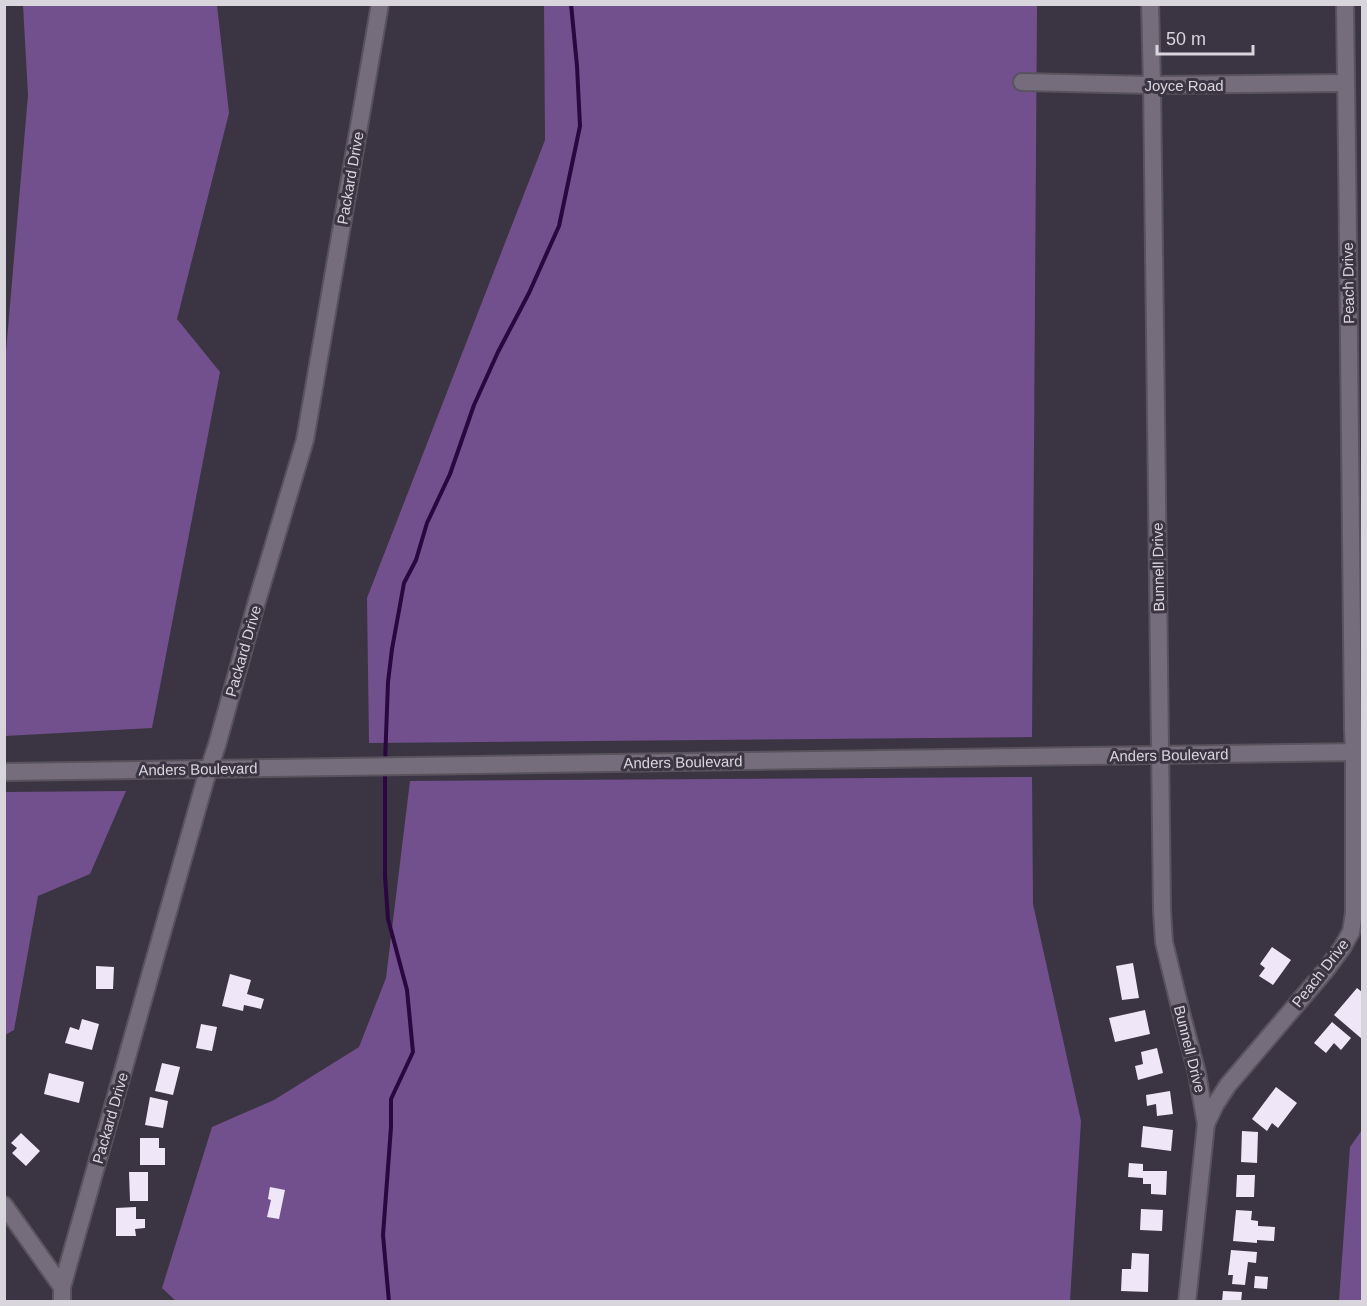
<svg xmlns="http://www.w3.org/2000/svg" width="1367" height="1306" font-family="Helvetica,sans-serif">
<rect width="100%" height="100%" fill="#3b3442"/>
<g fill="#72508d">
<path d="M23 5H217L229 113 177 319 220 372 152 728 5 736 4 375 28 95Z"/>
<path d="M544 5H1037L1032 737 369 743 367 598 545 140Z"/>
<path d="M1032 777 1033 904 1081 1121 1070 1301 177 1302 162 1288 212 1127 274 1100 359 1047 386 978 410 781Z"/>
<path d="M126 791 90 874 38 896 14 1030 5 1035V792Z"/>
<path d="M1362 1130V1301H1339L1350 1147Z"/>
</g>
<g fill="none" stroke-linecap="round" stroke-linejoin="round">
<g stroke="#2a073f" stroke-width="4">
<path d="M385 763 388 682 392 649 404 583 416 560 427 523 450 474 474 405 498 352 529 293 559 226 580 126 577 66 571 4"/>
<path d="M385 770V876L388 919 407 990 413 1052 391 1099V1127L383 1235 389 1302"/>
</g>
</g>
<g fill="#efe6f7">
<path d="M1272 947 1291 960 1273 985 1259 976 1265 968 1260 964Z"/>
<path d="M1133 963 1139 998 1122 1000 1116 966Z"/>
<path d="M96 966 114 967 113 989H96Z"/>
<path d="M230 974 251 980 247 994 264 999 261 1009 244 1005 243 1011 222 1006Z"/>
<path d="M1357 988 1362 992V1039L1334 1015Z"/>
<path d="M1145 1010 1150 1034 1115 1042 1109 1018Z"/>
<path d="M82 1019 99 1024 92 1050 65 1043 70 1027 79 1030Z"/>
<path d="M1332 1022 1351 1038 1341 1050 1334 1043 1326 1053 1314 1043Z"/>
<path d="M201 1024 217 1027 212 1051 196 1048Z"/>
<path d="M1157 1048 1163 1073 1138 1080 1135 1066 1143 1064 1141 1052Z"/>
<path d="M162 1063 180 1067 173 1095 155 1091Z"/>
<path d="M49 1073 84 1082 79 1103 44 1094Z"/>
<path d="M1276 1087 1297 1103 1278 1128 1272 1123 1267 1131 1252 1119Z"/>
<path d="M1170 1091 1173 1114 1157 1116 1156 1104 1147 1106 1146 1095Z"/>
<path d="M150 1097 168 1101 163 1128 145 1125Z"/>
<path d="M1143 1126 1173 1130 1171 1151 1141 1147Z"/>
<path d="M1242 1131 1258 1132 1257 1163 1241 1162Z"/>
<path d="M21 1133 40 1151 26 1166 12 1153 17 1148 11 1143Z"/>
<path d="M140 1138H159V1148H165V1165H140Z"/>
<path d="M1129 1163 1143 1164V1171H1167L1166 1195 1151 1194V1184H1143V1178L1128 1177Z"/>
<path d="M129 1172H148V1201H130Z"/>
<path d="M1237 1175H1255L1254 1197H1236Z"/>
<path d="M270 1187 285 1190 279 1219 267 1217 271 1200 268 1199Z"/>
<path d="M136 1207V1219H145V1228L135 1229 136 1236H116V1208Z"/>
<path d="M1141 1209 1163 1210 1162 1231 1140 1230Z"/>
<path d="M1236 1210 1252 1211 1251 1220 1258 1221V1226L1275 1227 1274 1241 1257 1240V1243L1233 1241Z"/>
<path d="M1231 1250 1257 1252 1256 1263 1248 1262 1245 1285 1232 1284 1233 1275H1228Z"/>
<path d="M1132 1253 1149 1254 1148 1292 1121 1291 1122 1269H1131Z"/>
<path d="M1255 1276 1268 1277 1267 1289 1254 1288Z"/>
<path d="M1223 1291 1242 1292 1241 1302H1222Z"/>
</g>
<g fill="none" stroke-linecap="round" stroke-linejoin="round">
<defs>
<g id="minor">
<path d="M1150 4 1152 85 1162 911 1164 942 1182 1016 1197 1073 1206 1124"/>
<path d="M1022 82 1152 85 1346 83"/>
<path d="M4 772 1362 752"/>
<path d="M4 1205 62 1287V1302"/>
<path d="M62 1287 205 781 217 745 257 601 305 440 380 4"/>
<path d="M1187 1302 1206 1124 1215 1105 1228 1085 1325 971 1342 948 1351 932 1354 913V752L1353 730C1352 488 1348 246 1345 4"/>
</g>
</defs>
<use href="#minor" stroke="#59535e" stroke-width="20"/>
<use href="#minor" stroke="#756d7c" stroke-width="16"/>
</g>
<g text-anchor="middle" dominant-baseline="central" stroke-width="6" stroke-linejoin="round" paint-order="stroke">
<g font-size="15" fill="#d9d5dd" stroke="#3b3442">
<text x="1184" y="85">Joyce Road</text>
<text transform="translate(350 178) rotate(-80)">Packard Drive</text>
<text transform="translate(1348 283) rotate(-91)">Peach Drive</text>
<text transform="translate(1158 567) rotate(-91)">Bunnell Drive</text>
<text transform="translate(243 651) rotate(-74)">Packard Drive</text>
<text transform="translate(1169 755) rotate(-1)">Anders Boulevard</text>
<text transform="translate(683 762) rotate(-1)">Anders Boulevard</text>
<text transform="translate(198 769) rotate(-1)">Anders Boulevard</text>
<text transform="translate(1320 973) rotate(-52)">Peach Drive</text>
<text transform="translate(1190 1049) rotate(76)">Bunnell Drive</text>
<text transform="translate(110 1118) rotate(-74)">Packard Drive</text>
</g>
</g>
<rect width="1367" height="1306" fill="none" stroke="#d9d5dd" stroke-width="12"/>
<path d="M1157 45v9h96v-9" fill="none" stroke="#d9d5dd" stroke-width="3"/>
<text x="1166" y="45" font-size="18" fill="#d9d5dd" stroke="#3b3442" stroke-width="4.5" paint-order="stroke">50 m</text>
</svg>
